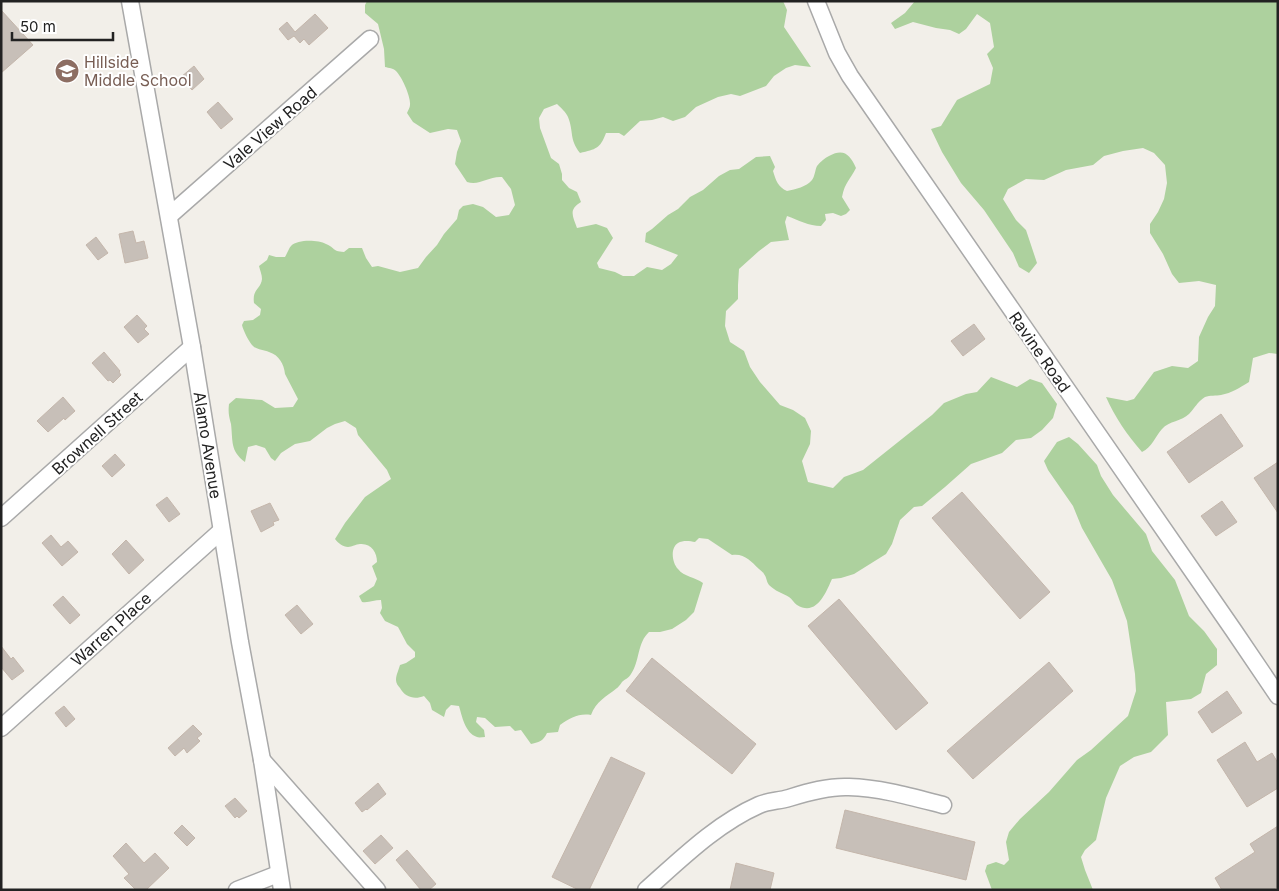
<svg xmlns="http://www.w3.org/2000/svg" width="1279" height="891" font-family="Inter,sans-serif">
<rect width="100%" height="100%" fill="#f2efe9"/>
<g fill="#add19e">
<path d="M367 1H783L787 10 784 27 811 67 795 65 786 68 774 76 766 86 740 96 731 94 718 97 696 107 685 117 673 121 663 117 652 120 640 121 624 136 619 133H606C600 149 596 149 580 153 569 139 574 132 568 117 566 112 561 108 557 104L544 109 539 118 540 128 551 158 559 164 562 174V180L569 188 577 192 581 202C568 210 573 216 577 228L596 224 607 228 613 238 597 263 599 268 615 272 623 276H634L647 267 662 270 671 264 678 255 645 242 646 233 652 229 668 215 678 209 690 197 703 190 719 176 730 170 739 169 756 157 770 156 775 167 773 171C776 181 778 187 787 191 796 189 806 187 812 180 815 176 815 170 817 166 820 162 825 158 829 156 844 148 850 155 856 168 850 180 845 182 842 197L850 210 846 214 841 216 833 213 825 214 826 220 821 226C809 226 798 220 787 216L785 222 789 240 771 242 759 251 739 269 738 285V299L726 311 725 326 730 342 744 351 750 367 760 382 780 405 793 410 805 418 811 431 810 444 802 461 808 482 833 488 844 477 863 470 932 415 944 403 966 394 977 392 991 377 1017 387 1030 379 1042 383 1057 404 1053 418 1042 430 1031 438 1016 440 1002 453 971 464 945 487 922 506 914 507 900 520 892 544 886 554 854 574 841 578 832 579C826 592 817 617 797 605 794 603 792 599 789 597 782 593 775 591 769 585 766 581 767 578 764 574 763 572 761 571 759 569 751 561 744 553 732 555L708 539 699 538 695 542C690 541 683 540 678 543 670 548 672 563 678 569 684 577 695 577 703 583L694 612 686 620 672 629 660 632H649C637 643 640 661 631 674 629 678 625 679 622 682 622 682 618 688 617 688 606 697 596 701 591 715 579 713 570 718 560 725L558 732 547 733C543 741 540 742 531 744L521 730 515 731 510 726 495 727 485 718 477 717 476 722 484 730 485 737C482 737 479 738 477 737 465 733 462 716 459 706L451 705 446 710 444 717 432 710 430 703 424 696C414 700 405 697 400 688 398 686 396 683 396 680 396 675 399 669 400 665L406 663 415 657V652L407 644 398 627 385 621 380 613 382 608 381 600C374 600 369 603 362 602L359 596 374 586 377 579 372 566 377 562C377 552 371 543 360 544 356 544 352 547 348 547 343 547 338 543 335 539L345 523 365 497 391 479 387 470 358 435 356 428 345 421 335 424 327 428 310 441 295 444 281 453 275 461 271 458 265 448 256 445 248 447 245 462C230 451 233 441 231 424 229 416 228 413 229 404L236 398 262 400 275 408 293 407 298 399 285 374C284 364 279 355 269 352 264 350 257 350 253 346 249 342 243 330 242 325L244 321 253 320 260 315 261 309 254 303C252 289 261 289 262 279 262 275 260 270 259 266L267 260 269 255 276 257H285C287 254 289 248 291 246 298 239 318 240 326 244 336 248 331 251 344 252L349 248H362L366 258 372 267 378 266 400 272 418 268 426 257 437 245 444 234 457 219 459 210 463 206 473 204 483 207 496 217 509 215 515 205 511 189 502 177C488 176 480 186 467 182L455 164 457 152 461 141 457 130 448 129 430 133 413 122 407 113C408 110 410 108 410 105 411 97 402 77 396 71 393 68 389 68 385 67L384 49 378 24 365 13V5Z"/>
<path d="M915 1H1278V354L1269 353 1253 358 1249 382C1239 388 1232 393 1221 395 1216 396 1210 395 1205 397 1197 402 1195 408 1189 414 1182 421 1169 421 1162 429 1155 437 1152 447 1142 452 1127 435 1115 417 1106 397L1127 401 1134 399 1154 372 1172 366 1188 368 1198 361 1199 337 1208 317 1215 306 1216 285 1199 281 1179 283 1172 274 1163 254 1150 233V224L1158 212 1164 199 1167 183 1165 165 1154 153 1143 148 1123 151 1104 156 1093 165 1066 170 1044 180 1026 179 1008 189 1003 199 1016 220 1026 230 1037 263 1029 273 1019 267 1013 253 984 210 961 183 942 152 931 129 941 126 957 100 990 84 993 68 987 54 994 47 990 23 977 14 966 29 959 34 950 30 936 28 913 22 895 29 891 23 905 13Z"/>
<path d="M1069 437 1078 444 1097 465 1101 476 1113 495 1146 534 1152 551 1175 580 1189 616 1204 631 1217 649V665L1206 674 1201 693 1191 699 1166 702 1168 735 1151 752 1134 757 1120 766 1106 798 1096 840 1085 850 1081 857 1085 870 1093 890H992L985 871 987 865 996 862 1004 865 1009 860 1006 842 1009 832 1020 819 1049 792 1077 760 1091 750 1128 716 1136 691 1135 674 1127 621 1112 580 1082 528 1073 506 1048 470 1044 461 1057 442Z"/>
</g>
<g fill="#c7bfb8" stroke="#c4b6ab">
<path d="M1 10 33 45 1 73Z"/>
<path d="M315 14 328 28 309 45 304 39 300 43 294 36 288 40 279 29 287 22 295 32Z"/>
<path d="M194 66 204 79 192 90 181 77Z"/>
<path d="M218 102 233 119 221 129 207 112Z"/>
<path d="M133 231 136 243 144 241 148 258 125 263 119 234Z"/>
<path d="M96 237 108 253 98 260 86 245Z"/>
<path d="M137 315 147 326 144 329 149 334 138 343 124 327Z"/>
<path d="M974 324 985 339 963 356 951 341Z"/>
<path d="M104 352 120 371 119 372 121 375 113 383 110 380 108 381 92 363Z"/>
<path d="M63 397 75 411 65 420 64 418 48 432 37 421Z"/>
<path d="M1221 414 1243 446 1189 483 1167 452Z"/>
<path d="M115 454 125 465 112 477 102 466Z"/>
<path d="M1278 462V513L1254 478Z"/>
<path d="M962 492 1050 592 1020 619 932 518Z"/>
<path d="M167 497 180 514 169 522 156 505Z"/>
<path d="M1222 501 1237 522 1216 536 1201 516Z"/>
<path d="M270 503 279 520 273 522 274 525 261 532 251 511Z"/>
<path d="M51 535 61 547 68 541 78 552 62 566 42 543Z"/>
<path d="M126 540 144 560 129 574 112 554Z"/>
<path d="M63 596 80 615 70 624 53 605Z"/>
<path d="M839 599 928 703 896 730 808 626Z"/>
<path d="M297 605 313 624 301 634 285 615Z"/>
<path d="M1 646 11 659 13 657 24 671 12 680 1 667Z"/>
<path d="M652 658 756 744 732 774 626 691Z"/>
<path d="M1049 662 1073 691 973 779 947 751Z"/>
<path d="M1227 691 1242 713 1212 733 1198 712Z"/>
<path d="M64 706 75 719 66 727 55 713Z"/>
<path d="M193 725 202 734 197 738 200 741 187 753 184 748 175 756 168 748Z"/>
<path d="M1245 742 1257 762 1272 753 1278 763V788L1247 807 1217 760Z"/>
<path d="M611 757 645 773 589 890H579L552 877Z"/>
<path d="M378 783 386 794 367 810 366 809 362 812 355 803Z"/>
<path d="M235 798 247 811 239 818 237 816 235 818 225 806Z"/>
<path d="M845 810 975 842 966 880 836 848Z"/>
<path d="M182 825 195 838 187 846 174 833Z"/>
<path d="M1278 826V886L1273 890H1222L1215 878 1255 852 1250 844Z"/>
<path d="M381 835 393 848 375 864 363 851Z"/>
<path d="M126 843 144 863 155 853 169 868 146 890H136L124 878 129 874 113 856Z"/>
<path d="M407 850 436 884 429 890H421L396 860Z"/>
<path d="M736 863 774 873 770 890H730Z"/>
</g>
<g fill="none" stroke-linecap="round" stroke-linejoin="round">
<defs>
<g id="minor">
<path d="M130 1 192 347 240 642 262 760 282 890"/>
<path d="M816 1 837 53 850 76 1234 631 1278 696"/>
<path d="M169 216 370 39"/>
<path d="M1 518 192 347"/>
<path d="M1 728 221 531"/>
<path d="M262 760 377 890"/>
<path d="M237 890 278 874"/>
<path d="M646 890C681 859 716 824 759 805 768 801 779 801 789 798 808 792 829 786 849 787 881 788 912 797 943 805"/>
</g>
</defs>
<use href="#minor" stroke="#a9a9a9" stroke-width="19"/>
<use href="#minor" stroke="#fff" stroke-width="16"/>
</g>
<defs>
<symbol id="school-disc" viewBox="-11 -11 22 22"><circle r="9.5" fill="#8d6e63" stroke="#fff"/><path d="M0-5L7-2L0 1L-7-2ZM-4 1L0 2.5L4 1V4Q0 6-4 4Z" fill="#fff"/></symbol>
</defs>
<g fill-rule="evenodd">
<use href="#school-disc" x="53" y="57" width="28" height="28"/>
</g>
<g text-anchor="middle" dominant-baseline="central" stroke-width="4" stroke-linejoin="round" paint-order="stroke">
<g font-size="16" fill="#785e54" stroke="#fff" text-anchor="start">
<text x="84" y="62">Hillside<tspan x="84" dy="18">Middle School</tspan></text>
</g>
<g font-size="16" fill="#222" stroke="#fff">
<text transform="translate(270 128) rotate(-41)">Vale View Road</text>
<text transform="translate(1040 352) rotate(55)">Ravine Road</text>
<text transform="translate(97 433) rotate(-42)">Brownell Street</text>
<text transform="translate(208 445) rotate(81)">Alamo Avenue</text>
<text transform="translate(111 629) rotate(-42)">Warren Place</text>
</g>
</g>
<rect width="1279" height="891" fill="none" stroke="#222222" stroke-width="5"/>
<path d="M12 32v8h101v-8" fill="none" stroke="#222222" stroke-width="2.5"/>
<text x="20" y="32" font-size="15" fill="#222222" stroke="#ffffff" stroke-width="4" paint-order="stroke">50 m</text>
</svg>
